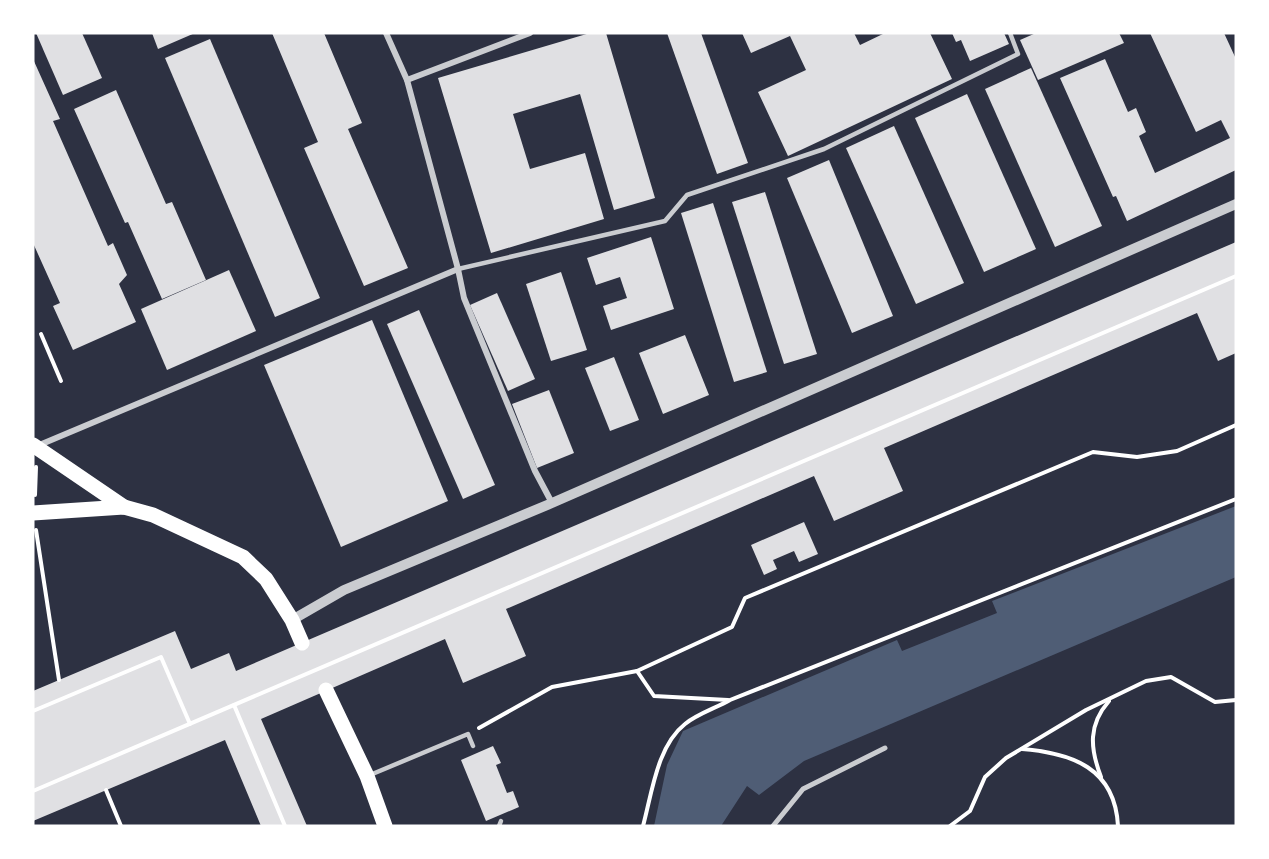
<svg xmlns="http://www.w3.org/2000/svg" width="1269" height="859" font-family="'DejaVu Sans',sans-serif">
<rect width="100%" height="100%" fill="#2d3142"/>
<path fill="#4f5d75" d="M1236 506V577L804 761 759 795 747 786 721 826H654L667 765 683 731 897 640 902 651 997 613 992 601Z"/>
<g fill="#e0e0e3">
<path d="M36 33H82L102 78 63 95Z"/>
<path d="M152 33H195L158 49Z"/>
<path d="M272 33H324L362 123 348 129 408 268 364 286 304 148 318 142Z"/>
<path d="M590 33H606L655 198 614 210 580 94 513 114 530 169 585 153 604 219 491 253 438 78Z"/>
<path d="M667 33H701L748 163 717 174Z"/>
<path d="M742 33H854L860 45 885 33H930L952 79 788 156 758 92 806 70 790 36 751 53Z"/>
<path d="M952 33H1004L1009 44 970 61 961 40 956 42Z"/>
<path d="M1036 33H1119L1124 43 1038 80 1020 40Z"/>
<path d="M1150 33H1224L1236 59V170L1127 221 1116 196 1113 197 1060 78 1105 59 1128 112 1136 108 1146 132 1139 136 1155 173 1230 138 1221 120 1196 132Z"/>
<path d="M210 39 320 298 275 317 165 58Z"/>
<path d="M33 59 60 119 53 121 108 246 113 243 127 275 119 284 136 322 73 350 53 306 60 303 33 243Z"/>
<path d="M1031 68 1102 226 1055 247 985 89Z"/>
<path d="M116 90 166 204 172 202 206 280 162 299 128 222 125 223 74 109Z"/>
<path d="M967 94 1036 249 984 272 915 118Z"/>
<path d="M894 126 964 283 916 304 846 148Z"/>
<path d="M829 160 893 316 852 333 787 178Z"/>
<path d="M765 192 817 354 784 364 732 202Z"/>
<path d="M713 203 767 372 734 382 681 213Z"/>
<path d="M651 237 674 309 611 330 603 306 627 298 620 277 596 285 587 258Z"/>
<path d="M1236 242V353L1218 361 1197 313 884 448 903 491 834 521 814 476 506 609 526 656 463 683 445 639 261 719 307 826H261L225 740 33 821V691L175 631 191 669 229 653 236 671Z"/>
<path d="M229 270 256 331 167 370 141 309Z"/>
<path d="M561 272 587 350 551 361 526 284Z"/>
<path d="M497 293 535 379 508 391 470 305Z"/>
<path d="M419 310 495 485 463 499 387 324Z"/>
<path d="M372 320 448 501 341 547 264 365Z"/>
<path d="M685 335 709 395 663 414 639 353Z"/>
<path d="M614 357 639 420 610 431 585 368Z"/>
<path d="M549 390 574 453 537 468 512 404Z"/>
<path d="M804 522 818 554 799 562 794 551 773 560 777 569 764 575 751 545Z"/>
<path d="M493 746 501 763 496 765 507 793 513 791 519 807 486 821 461 760Z"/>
</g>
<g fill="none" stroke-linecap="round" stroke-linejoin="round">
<g stroke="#fff" stroke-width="4">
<path d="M41 334 61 381"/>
<path d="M35 495 36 467"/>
<path d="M36 530 59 680"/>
<path d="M637 671 654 696 728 700"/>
<path d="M234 705 285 826"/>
<path d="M33 711 161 657 190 724"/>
<path d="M479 728 552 687 637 671 732 627 745 598 1093 452 1137 457 1177 451 1236 425"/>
<path d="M1022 749C1072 753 1115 768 1118 826"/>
<path d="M1101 777C1090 748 1088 725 1109 701"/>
<path d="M106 790 121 826"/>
<path d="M33 791 1236 276"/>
<path d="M643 826C652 793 657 746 685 724 697 714 716 708 730 700L1236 499"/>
<path d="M950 826 970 811 985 777 1006 758 1086 710 1146 681 1171 677 1215 702 1236 700"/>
</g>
<g stroke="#caccd0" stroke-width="4.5">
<path d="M458 269 665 221 687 195 824 149 1018 54 1010 33"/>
<path d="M370 775 468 734 473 746"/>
<path d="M499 826 501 821"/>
</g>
<path stroke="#caccd0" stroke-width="5" d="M773 826 803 789 885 748"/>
<g stroke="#caccd0" stroke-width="6">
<path d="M386 33 407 80 458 269"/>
<path d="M407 80 530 33"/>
<path d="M37 446 458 269 464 298 535 471 552 503"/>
</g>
<path stroke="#caccd0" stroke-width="10" d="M292 620 344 590 552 503 1236 204"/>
<g stroke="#fff" stroke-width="15">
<path d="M33 445 124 507"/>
<path d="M33 513 124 507 153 515 243 557 266 579 292 620 302 643"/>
<path d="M326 690 367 776 385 826"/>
</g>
</g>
<rect width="1269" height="859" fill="none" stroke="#ffffff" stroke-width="69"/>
</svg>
